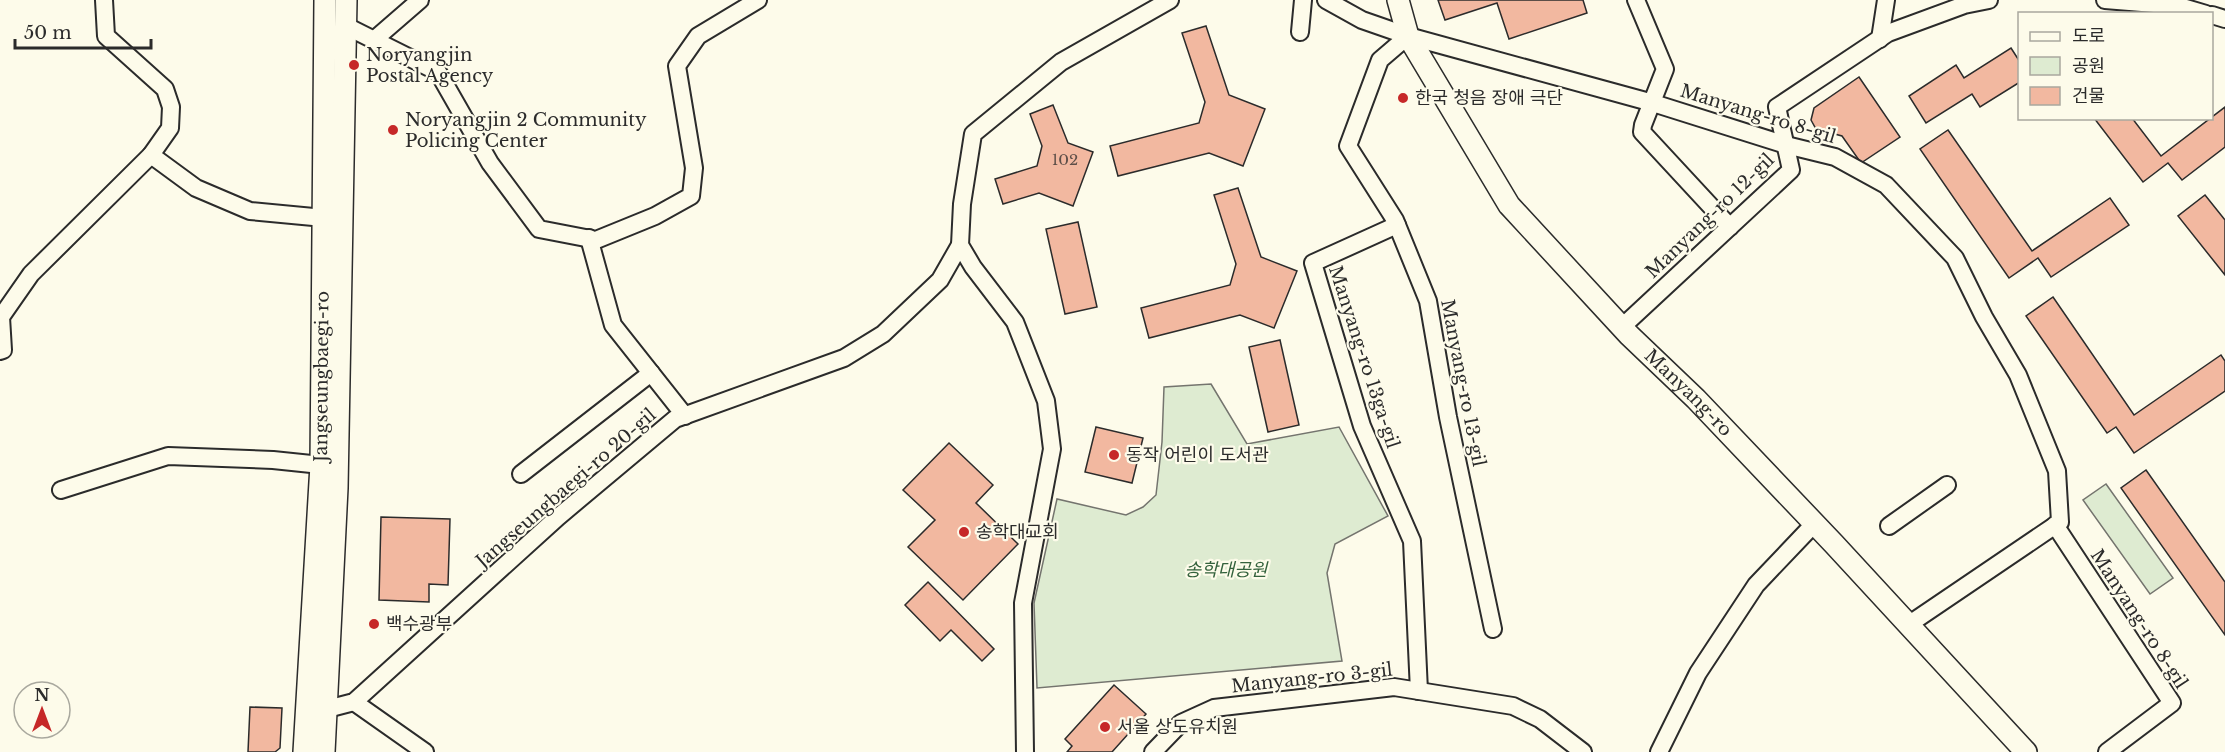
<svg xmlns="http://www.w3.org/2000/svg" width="2225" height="752" font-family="'Libre Baskerville','Noto Sans KR',serif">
<rect width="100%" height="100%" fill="#fdfbea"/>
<g fill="#deebd1" stroke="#74746e" stroke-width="1.5">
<path d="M1211 384 1247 444 1339 427 1388 516 1335 544 1327 573 1342 661 1037 688 1034 603 1057 499 1126 515 1143 507 1156 495 1162 442 1164 387Z"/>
<path d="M2106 484 2173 578 2150 594 2083 500Z"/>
</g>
<g fill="#f2b8a0" stroke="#2b2b2b" stroke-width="1.5">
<path d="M1438 0H1583L1587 13 1509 39 1497 3 1445 20Z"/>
<path d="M1206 26 1229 95 1265 109 1243 166 1209 153 1118 176 1110 146 1199 123 1205 102 1182 33Z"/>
<path d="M2011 48 2020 62V82L1980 107 1972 94 1926 123 1909 96 1956 65 1964 78Z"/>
<path d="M1859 77 1900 137 1861 163 1842 136 1816 129 1811 120 1814 108Z"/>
<path d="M1053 105 1068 143 1093 152 1073 206 1039 193 1003 204 995 179 1037 166 1042 146 1030 114Z"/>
<path d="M2225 107V147L2182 180 2168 163 2143 182 2094 118H2132L2161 156Z"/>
<path d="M1948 130 2032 251 2110 198 2129 225 2051 277 2038 258 2009 278 1920 149Z"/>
<path d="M1238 188 1261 257 1297 271 1274 328 1240 315 1149 338 1141 308 1230 285 1236 264 1214 195Z"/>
<path d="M2205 195 2225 220V275L2178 216Z"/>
<path d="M1078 222 1097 307 1065 314 1046 229Z"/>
<path d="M2053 297 2134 415 2221 355 2225 361V391L2134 453 2116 427 2107 433 2026 316Z"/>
<path d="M1280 340 1299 425 1268 432 1249 347Z"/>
<path d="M1096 427 1143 438 1132 483 1085 472Z"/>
<path d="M949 443 993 485 976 503 1018 544 963 600 908 547 935 520 903 490Z"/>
<path d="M2146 470 2225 582V635L2121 488Z"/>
<path d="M381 517 450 519 448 585 429 584V602L379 600Z"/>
<path d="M928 582 994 649 982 661 951 630 940 641 905 605Z"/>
<path d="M1114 685 1146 714 1112 752H1067L1072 746 1065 739Z"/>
<path d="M250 707 282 708 280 748 275 752H248Z"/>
</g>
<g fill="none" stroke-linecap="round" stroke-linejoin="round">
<defs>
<g id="minor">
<path d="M1326 0 1362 20 1408 36 1653 103 1786 145 1835 157 1886 185 1955 258 1984 317 2018 375 2057 471 2060 522 1908 625"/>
<path d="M1636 0 1665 69 1643 125 1642 132 1730 227"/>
<path d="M2105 0 2179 6 2206 14"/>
<path d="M2212 15 2225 19"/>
<path d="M346 26 438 72 490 163 539 229 596 240 655 216 691 196 694 168 677 66 698 36 758 0"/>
<path d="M1300 32 1303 0"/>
<path d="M1408 36 1380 60 1348 146 1395 220 1428 301 1448 417 1493 629"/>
<path d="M375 39 420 0"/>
<path d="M1880 39 1886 0"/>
<path d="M151 155 196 188 250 211 324 218"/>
<path d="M1397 225 1313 263 1362 426 1412 541 1419 691"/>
<path d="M589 238 613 325 685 416"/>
<path d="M1622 327 1791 170 1777 107 1888 33 1964 5 1989 0"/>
<path d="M0 351 3 350 1 317 31 274 151 155 170 128 171 107 165 89 106 36 104 0"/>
<path d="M521 474 651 373"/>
<path d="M61 490 168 456 273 460 321 465"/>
<path d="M2055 525 2172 703 2107 752"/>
<path d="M1889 526 1947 485"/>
<path d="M354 702 425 752"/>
<path d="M327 709 354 702 558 517 675 419 844 358 883 334 940 280 960 245"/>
<path d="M1025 752 1023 603 1052 449 1046 401 1015 322 973 267 960 245 962 204 973 134 1061 62 1170 0"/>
<path d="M1153 752 1181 723 1214 708 1394 687 1513 706 1540 719 1583 752"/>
<path d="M1659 752 1698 673 1756 585 1814 524"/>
</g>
<g id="tertiary">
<path id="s1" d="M1398 0 1408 36 1509 205 1629 335 1696 399 1834 544 2026 752"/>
<path id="s2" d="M304 752 321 465 325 0"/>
<path d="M324 752 337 488 346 0"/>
</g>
</defs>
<use href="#minor" stroke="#2b2b2b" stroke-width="20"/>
<use href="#tertiary" stroke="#2b2b2b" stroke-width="24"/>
<use href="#minor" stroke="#fdfbea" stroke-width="16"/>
<use href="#tertiary" stroke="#fdfbea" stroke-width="21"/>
</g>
<g fill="#c62828" stroke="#fdfbea" stroke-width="2">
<circle cx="354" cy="65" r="6"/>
<circle cx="1403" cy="98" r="6"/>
<circle cx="393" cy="130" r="6"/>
<circle cx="1114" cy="455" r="6"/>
<circle cx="964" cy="532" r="6"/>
<circle cx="374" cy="624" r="6"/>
<circle cx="1105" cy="727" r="6"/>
</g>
<g text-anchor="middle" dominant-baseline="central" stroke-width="4.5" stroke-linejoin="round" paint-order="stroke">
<g font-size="15" fill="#5d4e48">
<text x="1065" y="159">102</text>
</g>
<g font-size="18" fill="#2b2b2b" stroke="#fdfbea" text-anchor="start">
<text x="366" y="55">Noryangjin<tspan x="366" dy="21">Postal Agency</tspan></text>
<text x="1415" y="98">한국 청음 장애 극단</text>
<text x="405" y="120">Noryangjin 2 Community<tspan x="405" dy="21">Policing Center</tspan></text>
<text x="1126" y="455">동작 어린이 도서관</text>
<text x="976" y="532">송학대교회</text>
<text x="386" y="624">백수광부</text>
<text x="1117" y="727">서울 상도유치원</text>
</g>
<g font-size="18" fill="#2b2b2b" stroke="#fdfbea">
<text transform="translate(1758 114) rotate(17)">Manyang-ro 8-gil</text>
<text transform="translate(1710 216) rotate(-44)">Manyang-ro 12-gil</text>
<text transform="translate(1364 357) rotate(72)">Manyang-ro 13ga-gil</text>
<text stroke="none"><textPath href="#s2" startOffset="376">Jangseungbaegi-ro</textPath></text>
<text transform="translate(1463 383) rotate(79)">Manyang-ro 13-gil</text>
<text stroke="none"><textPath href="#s1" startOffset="494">Manyang-ro</textPath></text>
<text transform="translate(566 488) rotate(-41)">Jangseungbaegi-ro 20-gil</text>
<text transform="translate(2139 619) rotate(57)">Manyang-ro 8-gil</text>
<text transform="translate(1312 678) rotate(-6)">Manyang-ro 3-gil</text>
</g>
<g font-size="18" font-style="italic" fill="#34623c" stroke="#fdfbea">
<text x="1226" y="570">송학대공원</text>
</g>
</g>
<rect x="2018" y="12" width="195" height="108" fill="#fdfbea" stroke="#a9a89e" stroke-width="1.5"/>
<rect x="2030" y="32" width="30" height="9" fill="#fdfbea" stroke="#a9a89e" stroke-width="1.5"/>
<text x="2072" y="42" font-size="18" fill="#2b2b2b">도로</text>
<rect x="2030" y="57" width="30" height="18" fill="#deebd1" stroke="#a9a89e" stroke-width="1.5"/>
<text x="2072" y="72" font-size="18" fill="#2b2b2b">공원</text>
<rect x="2030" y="87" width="30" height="18" fill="#f2b8a0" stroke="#a9a89e" stroke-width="1.5"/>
<text x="2072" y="102" font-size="18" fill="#2b2b2b">건물</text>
<g transform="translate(42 710)"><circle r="28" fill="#fdfbea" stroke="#a9a89e" stroke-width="1.5"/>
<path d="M0-4.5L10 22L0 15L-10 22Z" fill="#c62828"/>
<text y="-9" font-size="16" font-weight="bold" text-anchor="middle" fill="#2b2b2b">N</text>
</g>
<path d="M15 39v9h136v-9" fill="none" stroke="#2b2b2b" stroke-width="3"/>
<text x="24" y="39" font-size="18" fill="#2b2b2b" stroke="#fdfbea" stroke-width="4.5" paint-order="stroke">50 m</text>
</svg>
